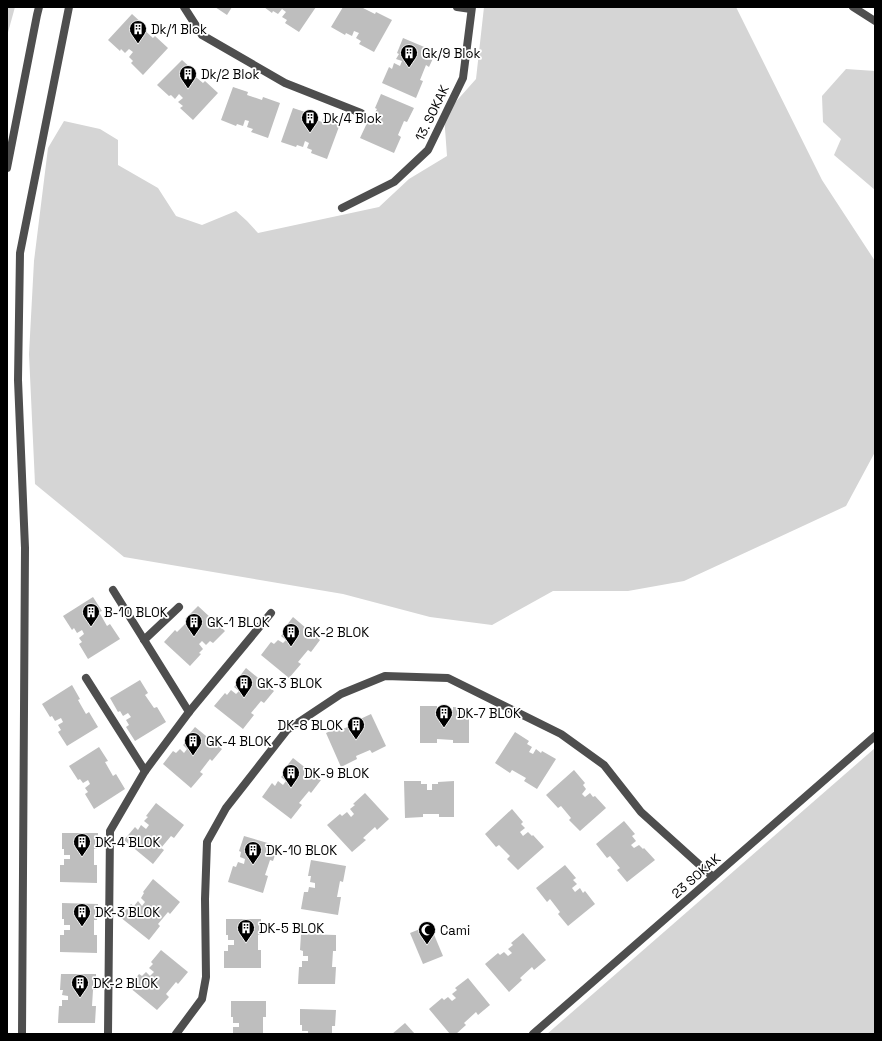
<svg xmlns="http://www.w3.org/2000/svg" width="882" height="1041" font-family="'Space Grotesk',sans-serif">
<rect width="100%" height="100%" fill="#fff"/>
<g fill="#d5d5d5">
<path d="M7 7H15L7 36Z"/>
<path d="M484 7H736L822 180 875 261V452L846 506 684 581 628 591H553L492 625 430 617 343 594 124 557 35 484 29 354 34 261 48 148 64 121 100 129 118 140V165L158 188 176 216 202 225 236 211 247 221 258 233 379 207 409 179 447 156 444 115 476 79Z"/>
<path d="M846 69 875 71V190L834 155 841 139 823 122 822 96Z"/>
<path d="M875 748V1034H547Z"/>
</g>
<g fill="#bebebe">
<path d="M215 7H232L227 15Z"/>
<path d="M264 7H316L299 32 285 23 287 20 282 17 286 12 282 9 278 14 273 11 272 13Z"/>
<path d="M343 7H361L375 14 376 12 392 20 374 52 359 44 361 41 356 38 359 33 354 31 352 36 346 33 345 35 331 27Z"/>
<path d="M132 14 144 25 141 27 153 38 155 36 168 48 143 75 131 63 133 61 129 57 133 52 129 49 125 53 121 49 120 51 108 40Z"/>
<path d="M403 38 436 52 429 67 426 65 420 80 423 81 416 98 382 83 389 67 392 69 394 63 400 66 402 61 396 59 399 54 397 53Z"/>
<path d="M182 60 193 70 191 73 203 83 205 81 218 93 193 120 180 108 183 106 178 102 183 98 179 94 175 99 171 95 169 96 157 85Z"/>
<path d="M233 87 248 92 247 95 262 100 263 97 280 103 268 138 251 132 253 129 247 127 249 121 245 120 243 126 237 124 236 126 221 120Z"/>
<path d="M381 94 414 108 407 122 404 121 398 135 401 137 394 153 360 138 367 123 370 124 372 119 378 121 380 117 374 114 377 109 375 108Z"/>
<path d="M293 108 308 113 306 116 322 122 323 118 340 124 327 159 311 153 312 150 307 148 309 143 305 141 303 147 297 145 296 147 281 142Z"/>
<path d="M93 597 102 611 99 612 107 626 110 624 120 639 88 659 79 644 82 642 79 638 84 634 82 630 77 633 74 628 72 630 63 616Z"/>
<path d="M198 606 225 631 213 643 210 641 206 645 202 641 199 644 203 649 199 653 201 654 190 666 164 642 175 630 177 632 188 621 185 619Z"/>
<path d="M293 617 320 640 311 652 308 650 298 662 301 664 289 678 261 655 271 642 274 644 278 640 283 643 286 640 281 636 285 631 283 630Z"/>
<path d="M246 668 274 691 264 703 261 701 251 713 254 715 243 729 214 706 225 693 227 695 231 690 236 694 239 691 234 687 238 682 236 681Z"/>
<path d="M140 680 148 693 145 695 154 708 157 707 166 722 135 741 126 727 129 725 126 720 131 717 128 713 123 716 120 711 118 712 110 698Z"/>
<path d="M72 685 80 699 78 700 86 714 89 712 98 727 67 746 58 732 61 730 58 725 63 722 61 718 55 721 52 716 50 717 42 704Z"/>
<path d="M420 706H437V709L442 710V716H447V710H453V707L469 708V743H453V740L437 739V743H420Z"/>
<path d="M371 714 386 746 372 753 370 750 356 756 357 759 341 767 326 733 341 726 342 729 348 727 350 733 355 731 352 725 357 723 356 721Z"/>
<path d="M195 727 222 749 212 761 210 759 200 772 203 774 191 788 163 764 173 751 176 753 180 749 184 753 187 749 183 745 187 741 185 739Z"/>
<path d="M515 732 529 741 527 744 532 747 529 752 533 754 536 749 541 753 542 751 556 759 537 789 524 781 526 778 512 770 510 773 495 763Z"/>
<path d="M99 747 108 761 105 762 113 776 116 774 125 789 94 809 85 794 88 792 85 788 90 784 88 780 83 783 80 779 78 780 69 766Z"/>
<path d="M293 758 321 780 311 793 309 791 299 803 302 805 291 819 262 797 272 783 275 786 278 781 283 785 286 781 281 777 285 773 283 771Z"/>
<path d="M574 770 585 783 583 785 586 789 582 794 585 797 590 793 593 797 595 796 606 808 580 831 569 820 571 818 561 806 558 808 546 795Z"/>
<path d="M404 781H421V784H427V790H432V784H438V782L454 781V817H439V814H423V817L405 818Z"/>
<path d="M365 793 389 819 377 830 375 827 363 838 366 840 352 852 327 825 340 814 342 816 347 812 351 817 354 814 350 809 355 805 353 804Z"/>
<path d="M156 803 184 825 174 838 171 836 161 848 164 850 153 864 124 840 135 827 138 830 141 825 146 829 149 825 144 821 148 817 146 816Z"/>
<path d="M512 809 523 822 521 824 525 828 520 832 523 836 528 832 532 836 533 835 544 847 518 870 507 859 510 856 499 845 496 847 485 834Z"/>
<path d="M624 821 635 834 632 836 636 841 631 845 634 848 639 845 643 849 644 848 655 860 627 882 617 870 620 868 610 856 607 858 596 844Z"/>
<path d="M62 833H98L97 849H94V865H97V883L60 882V865H64V859H70V855H64V849H62Z"/>
<path d="M244 836 278 846 273 861 270 860 265 875 268 876 263 893 228 882 233 866 236 867 238 862 244 864 245 859 240 857 241 852 239 851Z"/>
<path d="M311 860 346 866 343 882 340 881 337 897H341L338 915 301 909 304 892H308L309 887 315 888V883L310 882 311 876H308Z"/>
<path d="M565 865 576 878 573 880 577 884 572 888 575 892 580 888 583 893 585 891 595 904 568 926 558 914 560 912 550 899 547 902 536 888Z"/>
<path d="M153 879 180 902 170 914 168 912 158 924 160 926 149 940 120 917 131 904 134 906 138 901 142 906 145 902 141 898 144 893 143 892Z"/>
<path d="M62 903 98 904 97 920H94V935H97V953L60 952V935H64V930H70V925H64V919H62Z"/>
<path d="M226 919H261V935H258V950H261V968H224V951H228V945H234V940H228V935H226Z"/>
<path d="M430 925 443 956 423 964 410 933Z"/>
<path d="M523 933 546 960 534 970 532 967 520 978 522 980 509 992 485 964 498 953 500 955 504 952 508 956 512 953 508 949 513 945 511 943Z"/>
<path d="M301 934 336 935V951H333L332 967H336L335 984H298L299 967H302V961H308V956H303V951L300 950Z"/>
<path d="M161 950 188 972 178 984 176 982 166 994 169 997 157 1010 129 987 139 974 142 976 146 972 150 976 154 972 149 968 153 964 151 962Z"/>
<path d="M61 974H96V990H93L92 1006H96L95 1023H58L59 1006H62V1000H68V996L62 995 63 990H60Z"/>
<path d="M468 978 490 1005 478 1015 476 1012 464 1023 466 1025 456 1034H450L429 1009 442 998 444 1000 448 997 452 1001 456 998 452 994 457 990 455 988Z"/>
<path d="M231 1001H266V1017H263V1034H233V1027H239V1023H233V1017H231Z"/>
<path d="M300 1009 336 1010 335 1026H332V1034H308V1031H302V1025H300Z"/>
<path d="M405 1023 415 1034H392Z"/>
</g>
<g fill="none" stroke-linecap="round" stroke-linejoin="round">
<g stroke="#4e4e4e" stroke-width="8">
<path d="M184 7 202 35 285 83 361 113"/>
<path d="M457 7 471 9"/>
<path d="M853 7 875 21"/>
<path d="M342 208 394 182 428 150 463 78 472 7"/>
<path d="M113 590 189 712"/>
<path d="M144 640 179 607"/>
<path d="M86 678 145 771"/>
<path d="M108 1034 110 831 145 771 189 712 271 613"/>
<path d="M176 1034 202 999 206 977 205 899 207 842 226 808 287 730 341 694 385 676 448 678 561 734 604 765 641 812 713 877"/>
<path d="M533 1034 875 736"/>
</g>
<g stroke="#4e4e4e" stroke-width="8">
<path d="M7 168 37 15 39 7"/>
<path d="M22 1034 25 548 18 380 20 253 69 7"/>
</g>
</g>
<defs>
<symbol id="building-pin" viewBox="-11 -11 22 30"><path d="M0 17L-7.5 6A9.5 9.5 0 1 1 7.5 6Z" fill="#000" stroke="#fff"/><path d="M-4-6H4V6H1V3H-1V6H-4ZM-2.5-4.3h1.7v1.8h-1.7ZM.8-4.3h1.7v1.8H.8ZM-2.5-1h1.7V.8h-1.7ZM.8-1h1.7V.8H.8Z" fill="#fff"/></symbol>
<symbol id="mosque-pin" viewBox="-11 -11 22 30"><path d="M0 17L-7.5 6A9.5 9.5 0 1 1 7.5 6Z" fill="#000" stroke="#fff"/><path d="M3.5-4.9A6 6 0 1 0 3.5 4.9A5 5 0 1 1 3.5-4.9Z" fill="#fff"/></symbol>
</defs>
<g fill-rule="evenodd">
<use href="#building-pin" x="128" y="19" width="20" height="27"/>
<use href="#building-pin" x="399" y="43" width="20" height="27"/>
<use href="#building-pin" x="178" y="64" width="20" height="27"/>
<use href="#building-pin" x="300" y="108" width="20" height="27"/>
<use href="#building-pin" x="81" y="602" width="20" height="27"/>
<use href="#building-pin" x="184" y="612" width="20" height="27"/>
<use href="#building-pin" x="281" y="622" width="20" height="27"/>
<use href="#building-pin" x="234" y="673" width="20" height="27"/>
<use href="#building-pin" x="434" y="703" width="20" height="27"/>
<use href="#building-pin" x="346" y="715" width="20" height="27"/>
<use href="#building-pin" x="183" y="731" width="20" height="27"/>
<use href="#building-pin" x="281" y="763" width="20" height="27"/>
<use href="#building-pin" x="72" y="832" width="20" height="27"/>
<use href="#building-pin" x="243" y="840" width="20" height="27"/>
<use href="#building-pin" x="72" y="902" width="20" height="27"/>
<use href="#building-pin" x="236" y="918" width="20" height="27"/>
<use href="#mosque-pin" x="417" y="920" width="20" height="27"/>
<use href="#building-pin" x="70" y="973" width="20" height="27"/>
</g>
<g text-anchor="middle" dominant-baseline="central" stroke-width="3.5" stroke-linejoin="round" paint-order="stroke">
<g font-size="13" fill="#000" stroke="#fff" text-anchor="start">
<text x="151" y="29">Dk/1 Blok</text>
<text x="422" y="53">Gk/9 Blok</text>
<text x="201" y="74">Dk/2 Blok</text>
<text x="323" y="118">Dk/4 Blok</text>
<text x="104" y="612">B-10 BLOK</text>
<text x="207" y="622">GK-1 BLOK</text>
<text x="304" y="632">GK-2 BLOK</text>
<text x="257" y="683">GK-3 BLOK</text>
<text x="457" y="713">DK-7 BLOK</text>
<text x="343" y="725" text-anchor="end">DK-8 BLOK</text>
<text x="206" y="741">GK-4 BLOK</text>
<text x="304" y="773">DK-9 BLOK</text>
<text x="95" y="842">DK-4 BLOK</text>
<text x="266" y="850">DK-10 BLOK</text>
<text x="95" y="912">DK-3 BLOK</text>
<text x="259" y="928">DK-5 BLOK</text>
<text x="440" y="930">Cami</text>
<text x="93" y="983">DK-2 BLOK</text>
</g>
<g font-size="13" fill="#000" stroke="#fff">
<text transform="translate(432 113) rotate(-64)">13. SOKAK</text>
<text transform="translate(696 876) rotate(-41)">23 SOKAK</text>
</g>
</g>
<rect width="882" height="1041" fill="none" stroke="#000000" stroke-width="16"/>
</svg>
